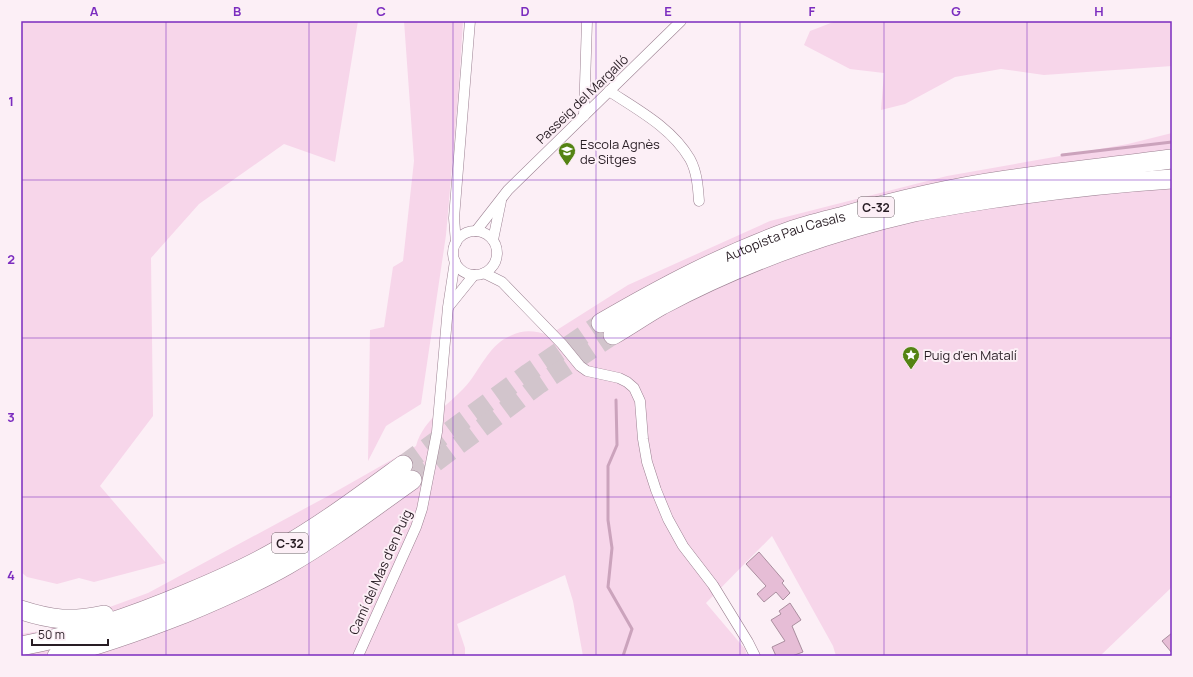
<svg xmlns="http://www.w3.org/2000/svg" width="1193" height="677" font-family="Manrope,sans-serif">
<rect width="100%" height="100%" fill="#fceff6"/>
<g fill="#f7d6ea">
<path d="M21 21H358L335 162 284 144 199 204 151 258 153 416 100 486 166 563 94 582 79 578 57 584 27 577 21 572Z"/>
<path d="M404 21H463L459 85 446 235 421 404 386 426 368 461 370 330 384 327 393 267 403 261 414 161Z"/>
<path d="M836 21H1172V66L1044 75 1001 69 955 77 905 104 881 110 884 73 850 69 804 45 810 31Z"/>
<path d="M1172 133V587L1100 656H836L833 646 772 536 706 603 745 649 747 656H583L573 601 565 575 457 624 465 648V656H21V634L47 630 148 593 328 496 416 446C424 417 452 404 470 381 482 365 491 344 510 336 525 329 534 331 549 335L628 285 770 221 947 176 1128 144Z"/>
</g>
<g fill="none" stroke-linecap="round" stroke-linejoin="round">
<g stroke="#cba3bc" stroke-width="3">
<path d="M1062 155 1172 142"/>
<path d="M616 400 617 445 608 466V520L612 548 608 587 632 629 623 656"/>
</g>
</g>
<g fill="#e6bdd6" stroke="#aa8e9f">
<path d="M759 552 784 581 782 583 790 593 783 600 776 592 764 602 757 594 766 586 746 564Z"/>
<path d="M790 603 801 620 792 626 803 652 792 656H776L772 647 785 641 771 620 781 614 779 611Z"/>
<path d="M1172 633V653L1162 641Z"/>
</g>
<g fill="none" stroke-linecap="round" stroke-linejoin="round">
<g stroke="#d2c5cc" stroke-width="19" stroke-dasharray="19 10" stroke-linecap="butt">
<path d="M403 465 528 373 601 323"/>
<path d="M412 480 540 384 613 335"/>
</g>
<defs>
<g id="minor">
<path d="M609 91C638 110 672 128 690 159 697 172 698 187 699 201"/>
<path d="M584 116 587 21"/>
<path d="M476 231 508 190 681 21"/>
<circle cx="475" cy="253" r="22"/>
<path d="M493 240 501 201"/>
<path d="M456 243 454 218 470 21"/>
<path d="M484 273 502 282 562 344 580 366 587 371 619 378 627 382 634 388 640 401 643 439 647 462 656 490 668 519 683 546 713 585 748 642 755 656"/>
<path d="M449 306 474 275"/>
<path d="M358 656 416 527 422 509 437 432 448 307 455 261"/>
</g>
<g id="motorway">
<path id="s1" d="M601 323C663 287 725 254 793 230 808 225 824 221 840 217 895 201 951 188 1007 180 1062 172 1117 166 1172 159"/>
<path d="M613 335C630 325 646 314 662 305 741 263 827 232 914 212 939 207 964 203 989 199 1050 190 1110 183 1172 179"/>
<path d="M21 610C52 620 71 622 104 615"/>
<path d="M21 646C79 635 134 616 188 593 219 580 249 567 278 550 322 525 362 495 403 465"/>
<path d="M57 656C100 645 142 630 183 614 219 599 254 584 287 565 331 540 371 509 412 480"/>
</g>
</defs>
<use href="#minor" stroke="#9c8192" stroke-width="11"/>
<use href="#motorway" stroke="#9c8192" stroke-width="20"/>
<use href="#minor" stroke="#fff" stroke-width="10"/>
<use href="#motorway" stroke="#fff" stroke-width="19"/>
</g>
<path fill="none" stroke="#7b2cbf" stroke-width="1" stroke-opacity="0.55" d="M166 21V656M309 21V656M453 21V656M596 21V656M740 21V656M884 21V656M1027 21V656M21 180H1172M21 338H1172M21 497H1172"/>
<defs>
<symbol id="school-pin" viewBox="-11 -11 22 30"><path d="M0 17L-7.5 6A9.5 9.5 0 1 1 7.5 6Z" fill="#548313" stroke="#fceff6"/><path d="M0-5L7-2L0 1L-7-2ZM-4 1L0 2.5L4 1V4Q0 6-4 4Z" fill="#fff"/></symbol>
<symbol id="sight-pin" viewBox="-11 -11 22 30"><path d="M0 17L-7.5 6A9.5 9.5 0 1 1 7.5 6Z" fill="#548313" stroke="#fceff6"/><path d="M0-6L1.8-2.2L6-1.7L2.9 1.2L3.7 5.4L0 3.3L-3.7 5.4L-2.9 1.2L-6-1.7L-1.8-2.2Z" fill="#fff"/></symbol>
</defs>
<g fill-rule="evenodd">
<use href="#school-pin" x="557" y="141" width="20" height="27"/>
<use href="#sight-pin" x="901" y="345" width="20" height="27"/>
</g>
<g text-anchor="middle" dominant-baseline="central" stroke-width="4" stroke-linejoin="round" paint-order="stroke">
<g fill="#fceff6" stroke="#685c63" stroke-width="1">
<rect x="858" y="197" width="36" height="20" rx="3"/>
<rect x="272" y="533" width="36" height="20" rx="3"/>
</g>
<g font-size="12" font-weight="bold" fill="#281d24">
<text x="876" y="207">C-32</text>
<text x="290" y="543">C-32</text>
</g>
<g font-size="13" fill="#281d24" stroke="#fceff6">
<text transform="translate(582 99) rotate(-44)">Passeig del Margalló</text>
<text stroke="none"><textPath href="#s1" startOffset="204">Autopista Pau Casals</textPath></text>
<text transform="translate(380 572) rotate(-66)">Camí del Mas d'en Puig</text>
</g>
<g font-size="13" fill="#281d24" stroke="#fceff6" text-anchor="start">
<text x="580" y="144">Escola Agnès<tspan x="580" dy="15">de Sitges</tspan></text>
<text x="924" y="355">Puig d'en Matalí</text>
</g>
</g>
<rect width="1193" height="677" fill="none" stroke="#fceff6" stroke-width="44"/>
<path d="M32 639v6h76v-6" fill="none" stroke="#281d24" stroke-width="2"/>
<text x="38" y="639" font-size="12" fill="#281d24" stroke="#fceff6" stroke-width="3" paint-order="stroke">50 m</text>
<rect x="22" y="22" width="1149" height="633" fill="none" stroke="#7b2cbf" stroke-width="1.5"/>
<g font-size="13" text-anchor="middle" font-weight="bold" fill="#7b2cbf">
<text x="94" y="16">A</text>
<text x="237" y="16">B</text>
<text x="381" y="16">C</text>
<text x="525" y="16">D</text>
<text x="668" y="16">E</text>
<text x="812" y="16">F</text>
<text x="956" y="16">G</text>
<text x="1099" y="16">H</text>
<text x="11" y="106">1</text>
<text x="11" y="264">2</text>
<text x="11" y="422">3</text>
<text x="11" y="580">4</text>
</g>
</svg>
